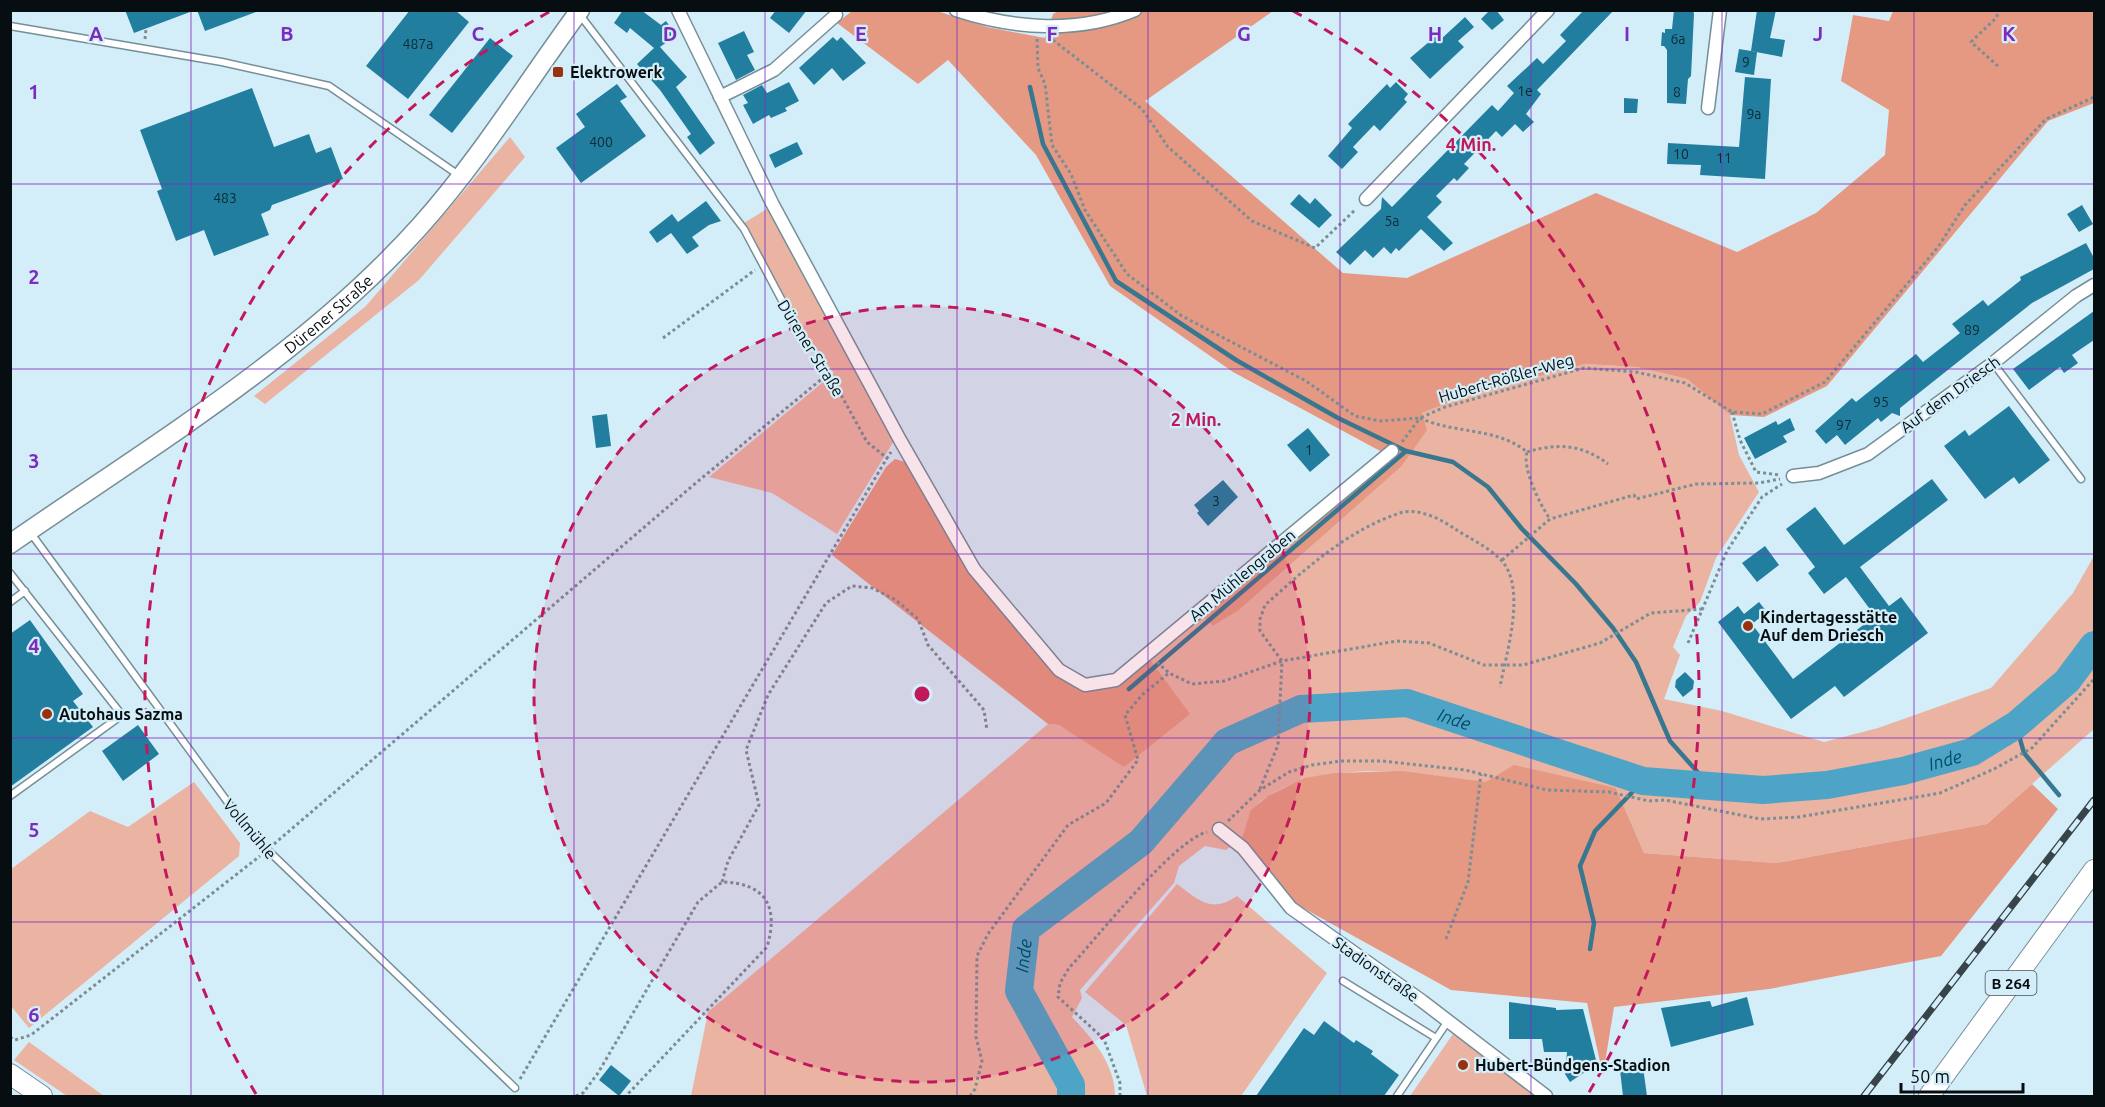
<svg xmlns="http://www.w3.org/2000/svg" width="2105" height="1107" font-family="Ubuntu,sans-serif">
<rect width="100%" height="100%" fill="#d4eef9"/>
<g fill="#eab3a2">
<path d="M510 137 525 157 419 280 265 404 254 396 366 306Z"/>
<path d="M770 207 895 439 837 534 772 493 709 477 834 373 799 325 744 223Z"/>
<path d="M1585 364 1637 367 1687 379 1730 415 1739 455 1759 492 1716 558 1700 602 1686 616 1673 647 1680 655 1664 699 1722 711 1824 742 1878 728 1991 688 2073 593 2094 556V729L1987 824 1776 863 1644 853 1616 788C1573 786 1528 787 1484 782 1412 773 1337 758 1270 795 1245 809 1254 823 1241 839 1238 843 1231 846 1226 850L1205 846 1179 866 1174 883 1080 990 1082 998 1072 1017C1093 1039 1115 1064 1115 1096H691L708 1012 1048 724 1059 725 1079 737 1189 714 1149 658 1200 614 1213 626 1238 611 1401 467 1422 413 1463 397Z"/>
<path d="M194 782 240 843 239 856 29 1028 11 1006V869L90 811 128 827Z"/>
<path d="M1177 884C1199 900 1211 914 1237 896L1327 973 1241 1096H1147L1126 1025 1085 992Z"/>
<path d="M1453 1034 1537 1096H1410Z"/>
<path d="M29 1042 104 1096H67L14 1060Z"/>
</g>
<g fill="#e59982">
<path d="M852 11H937L987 27 1045 38 1053 14 1058 11H1273L1145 101 1343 273 1407 278 1596 193 1737 252 1816 213 1885 155 1889 110 1841 81 1853 15 1889 21 1893 11H2094V103L2048 121 1827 386 1764 417 1730 415 1687 379 1637 367 1585 364 1463 397 1422 413 1427 430 1401 467 1238 611 1213 626 1200 614 1382 452 1233 372 1110 286 1036 155 948 60 918 84 837 23Z"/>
<path d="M895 459 909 463 969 571 1085 690 1149 658 1190 714 1124 767 1059 725 1048 724 832 555 886 467Z"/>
<path d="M1514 765 1616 788 1644 853 1776 863 1987 824 2032 784 2058 809 1941 956 1769 989 1614 1007 1603 1075 1587 1003 1451 990 1294 903 1242 838 1251 810 1268 796 1305 778 1334 773 1402 771 1486 782Z"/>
</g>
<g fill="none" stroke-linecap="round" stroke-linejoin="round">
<g stroke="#387790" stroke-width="4.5">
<path d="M1030 87 1043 144 1116 281 1236 360 1338 418 1406 451"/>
<path d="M1129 689 1406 451 1453 462 1488 487 1522 529 1576 584 1613 628 1636 662 1670 741 1709 785"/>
<path d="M2016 725 2024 753 2059 795"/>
<path d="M1590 949 1594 923 1580 866 1595 831 1643 781"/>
</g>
<path stroke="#4da4c6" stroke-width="28" id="s1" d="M1071 1096V1085L1019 991 1026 929 1141 842 1227 742 1301 709 1407 703 1643 781 1763 790 1827 785 1903 771 1972 752 2016 725 2067 681 2094 645"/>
</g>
<g fill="#217e9f">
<path d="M125 10H190V12L134 33Z"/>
<path d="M197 10H256V12L205 31Z"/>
<path d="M410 10H455L469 22 408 99 366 66Z"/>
<path d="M623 10H641L661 25 666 21 676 35 660 47 687 77 676 87 715 143 700 155 687 137 691 134 660 90 637 64 654 48 630 28 627 33 614 23Z"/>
<path d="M776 10H807L789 33 770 18Z"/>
<path d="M1490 10H1496L1504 20 1492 30 1481 19Z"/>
<path d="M1584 10H1614L1537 90 1541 94 1526 114 1534 122 1523 132 1515 124 1502 137 1496 131 1464 164 1469 168 1457 181 1454 178 1436 196 1442 202 1427 217 1453 243 1444 251 1421 229 1399 251 1396 248 1391 254 1384 247 1373 258 1365 250 1350 265 1336 252 1381 209 1382 197 1392 207 1492 105 1498 111 1514 93 1507 86 1537 58 1543 64 1566 41 1560 35Z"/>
<path d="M1674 10H1693L1694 14 1691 76 1688 79 1686 104 1667 103V50L1664 46H1661L1662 32 1665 33V29H1672Z"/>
<path d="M1757 10H1776L1770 38 1785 40 1782 57 1751 51Z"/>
<path d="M1465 17 1474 27 1458 41 1464 47 1430 79 1410 58 1436 36 1440 40Z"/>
<path d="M744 31 754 52 747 55 755 70 736 80 718 43Z"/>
<path d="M833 37 837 41 841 37 866 63 843 81 832 68 814 85 799 68Z"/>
<path d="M490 38 513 56 452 133 429 115Z"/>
<path d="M1739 49 1757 52 1754 75 1735 72Z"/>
<path d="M1745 77 1771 79 1765 179 1700 175 1701 165 1667 164 1668 143 1739 147Z"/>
<path d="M789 82 799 101 785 108 787 111 771 118 769 115 753 124 743 105 748 103 743 95 762 85 767 93Z"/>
<path d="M1396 82 1408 94 1404 99 1407 102 1380 131 1374 125 1353 147 1358 152 1342 169 1328 156 1352 128 1348 124 1387 84 1390 88Z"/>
<path d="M617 84 627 97 620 101 646 136 581 183 556 148 585 127 576 114Z"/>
<path d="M252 88 274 147 309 134 316 153 331 147 343 179 272 205 270 210 261 214 269 235 214 256 204 230 176 241 157 191 162 189 140 130Z"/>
<path d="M1624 98 1638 99 1637 113H1624Z"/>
<path d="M797 142 803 154 775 168 769 155Z"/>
<path d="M1299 194 1310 204 1315 198 1332 215 1319 228 1290 204Z"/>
<path d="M706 201 721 221 709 225 692 237 699 246 687 254 671 233 657 243 649 232 672 214 678 222Z"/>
<path d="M2082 205 2093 224 2079 232 2067 214Z"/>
<path d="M2086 243 2094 258V269L2032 303 1900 408V416L1892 413 1881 422 1878 418 1845 445 1837 435 1826 444 1815 431 1852 398 1856 402 1916 354 1923 362 1960 333 1952 324 1983 300 1988 306 2021 280 2020 277Z"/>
<path d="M2094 311V340L2072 355 2078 363 2064 373 2060 367 2029 390 2013 369Z"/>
<path d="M2009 406 2050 460 2019 484 2014 477 1985 499 1944 446 1965 430 1969 436Z"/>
<path d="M607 414 611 446 596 448 592 416Z"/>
<path d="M1790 418 1795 430 1783 436 1787 442 1755 459 1744 438 1776 421 1778 425Z"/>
<path d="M1308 428 1330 455 1310 472 1287 445Z"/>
<path d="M1932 479 1948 500 1860 567 1889 606 1901 597 1928 633 1844 697 1835 686 1791 719 1718 622 1738 606 1744 614 1759 602 1767 612 1752 624 1793 679 1875 616 1846 577 1824 594 1808 573 1815 567 1786 529 1815 507 1844 545Z"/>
<path d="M1223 480 1238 497 1208 526 1197 513 1199 511 1194 505Z"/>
<path d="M1765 546 1779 565 1757 582 1742 563Z"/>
<path d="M30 620 83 694 73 701 93 727 10 787V634Z"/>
<path d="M1685 672 1694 681 1693 689 1683 697 1675 687 1676 680Z"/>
<path d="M138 725 159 754 123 781 102 751Z"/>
<path d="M1747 997 1754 1025 1671 1047 1661 1008 1710 1001 1712 1007Z"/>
<path d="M1509 1002 1556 1008V1010L1583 1009 1597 1064 1570 1082 1565 1074 1567 1052H1544L1542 1039H1509Z"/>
<path d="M1324 1021 1354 1043 1356 1040 1373 1051 1371 1054 1399 1075 1384 1096H1256L1304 1028 1314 1035Z"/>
<path d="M611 1065 631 1081 619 1096 599 1080Z"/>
<path d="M1643 1067 1647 1096H1623L1620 1070Z"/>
</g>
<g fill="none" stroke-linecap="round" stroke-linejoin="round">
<defs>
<g id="lane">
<path d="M580 15 744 229 796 327"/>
<path d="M10 26 222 62 329 86 460 176"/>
<path d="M1993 363 2081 479"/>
<path d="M30 532 251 834 515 1088"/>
<path d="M10 573 122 715 10 796"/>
<path d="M10 602 25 591"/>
<path d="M1343 981 1436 1038"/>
<path d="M1397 1096 1448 1021"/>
</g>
<g id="street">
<path d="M678 10 772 203 900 440 974 569 1059 670 1085 685 1116 680 1392 451"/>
<path d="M956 10C1014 29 1078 34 1135 10"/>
<path d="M720 97 774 70 836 15"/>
<path d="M1708 108 1720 10"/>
<path d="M1366 199 1548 10"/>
<path d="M1793 476 1819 473 1868 454 1993 363 2076 296 2094 285"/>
<path d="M1219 829 1243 848 1291 908 1422 1001 1546 1096"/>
</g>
<g id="secondary">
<path id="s2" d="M10 544C151 446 306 354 421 225 480 159 527 82 580 10"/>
</g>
<g id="primary">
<path d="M10 1074 42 1096"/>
<path d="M1929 1096 2094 870"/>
</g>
</defs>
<use href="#lane" stroke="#768e98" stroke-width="9"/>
<use href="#street" stroke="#768e98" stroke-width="15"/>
<use href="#secondary" stroke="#768e98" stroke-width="21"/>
<use href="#primary" stroke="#768e98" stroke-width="22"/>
<g stroke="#7b8e95" stroke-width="3" stroke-dasharray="3 3" stroke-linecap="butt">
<path d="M145 39 146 29"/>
<path d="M1037 39 1038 68 1045 84 1052 145 1071 174 1085 210 1127 274 1182 316 1306 381 1355 416 1380 421 1420 418 1445 407 1584 368 1636 372 1685 383 1732 412 1762 414 1825 382 1938 247 1965 205 2046 119 2094 97"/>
<path d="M1053 40 1142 109 1168 147 1252 221 1315 248 1356 209"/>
<path d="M1998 66 1971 42 1996 18 2000 10"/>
<path d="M802 335 829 373 867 442 887 458 891 452"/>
<path d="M663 338 755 270"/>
<path d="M1732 412 1740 440 1756 472 1780 475"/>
<path d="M1402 442 1420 418C1454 434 1497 427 1527 452 1522 468 1540 505 1550 519"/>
<path d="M1527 452C1557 443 1582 444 1608 464"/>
<path d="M1502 560 1550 519 1634 495 1636 499 1696 484 1759 483 1780 479"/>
<path d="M1688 643 1727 551 1762 497 1782 484"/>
<path d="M1157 662 1169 673 1192 684 1224 681 1282 661 1397 641 1429 643 1484 665H1523L1600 643 1651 613 1703 609"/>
<path d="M1260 789 1278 745 1282 661 1260 631V619L1265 605C1305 569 1348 530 1400 513 1417 507 1441 519 1455 529 1469 538 1488 547 1500 559 1528 586 1506 654 1500 687"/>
<path d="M1228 821 1260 790 1289 772 1312 765 1341 761H1382L1465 770 1547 790 1609 792 1649 801 1665 800 1760 819 1799 817 1940 793 1994 769 2032 748 2094 679"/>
<path d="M274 844 697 482 829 373"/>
<path d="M722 882 728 861 759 805 746 750 768 695 826 603 852 586 872 588 896 600 918 619 928 645 984 710 987 730"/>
<path d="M1446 939 1468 882 1481 774"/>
<path d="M10 1037 15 1040 31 1035 260 856"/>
<path d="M520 1079 887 458"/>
<path d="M576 1096 583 1093 598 1073 698 902 722 882C766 883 779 907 767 947L626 1096"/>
<path d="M970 1096 975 1089 982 1061 976 1037 977 956 988 934 1068 825 1106 803 1138 760 1125 715 1143 694 1169 673"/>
<path d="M1120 1096V1083L1104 1039 1058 997 1060 983 1069 968C1096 939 1174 840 1207 832"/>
</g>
<use href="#lane" stroke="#fff" stroke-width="6"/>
<use href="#street" stroke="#fff" stroke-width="12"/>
<use href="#secondary" stroke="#fff" stroke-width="18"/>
<use href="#primary" stroke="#fff" stroke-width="20"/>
<defs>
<path id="rail" d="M1864 1096 2094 800"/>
</defs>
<use href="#rail" stroke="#374449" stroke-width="7"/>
<use href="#rail" stroke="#d4eef9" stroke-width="4.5" stroke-dasharray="14" stroke-linecap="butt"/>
</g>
<path fill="none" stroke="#7b2cbf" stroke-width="1.5" stroke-opacity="0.55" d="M191 10V1096M383 10V1096M574 10V1096M765 10V1096M957 10V1096M1148 10V1096M1340 10V1096M1531 10V1096M1722 10V1096M1914 10V1096M10 184H2094M10 369H2094M10 554H2094M10 738H2094M10 922H2094"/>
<circle cx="922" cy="694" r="388" fill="#c2185b" fill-opacity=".12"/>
<g fill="none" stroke="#c2185b" stroke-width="3" stroke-dasharray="10 8">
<circle cx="922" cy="694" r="388"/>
<path d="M256 1094A777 777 0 0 1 551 11M1293 11A777 777 0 0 1 1588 1094"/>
</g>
<g fill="#99320c" stroke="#d4eef9" stroke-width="2">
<rect x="552" y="66" width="12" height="12" rx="3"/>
<circle cx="1748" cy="626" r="6"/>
<circle cx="47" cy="714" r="6"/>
<circle cx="1463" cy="1065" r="6"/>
</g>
<g text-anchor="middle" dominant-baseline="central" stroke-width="4.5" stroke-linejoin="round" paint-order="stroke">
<g font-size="14" fill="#0d2a35">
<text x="1678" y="39">6a</text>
<text x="418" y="44">487a</text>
<text x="1746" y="62">9</text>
<text x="1525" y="91">1e</text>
<text x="1677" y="92">8</text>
<text x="1754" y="114">9a</text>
<text x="601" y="142">400</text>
<text x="1681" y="154">10</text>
<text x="1724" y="158">11</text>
<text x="225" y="198">483</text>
<text x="1392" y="221">5a</text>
<text x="1972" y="330">89</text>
<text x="1881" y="402">95</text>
<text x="1844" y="425">97</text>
<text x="1309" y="450">1</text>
<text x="1216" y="501">3</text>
</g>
<rect fill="#d4eef9" stroke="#445157" stroke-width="1.5" x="1985.5" y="971" width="51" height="24" rx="4.5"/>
<g font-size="15" font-weight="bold" fill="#060e12">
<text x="2011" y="983">B 264</text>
</g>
<g font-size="16" font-weight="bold" fill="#060e12" stroke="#d4eef9" text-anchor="start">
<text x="570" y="72">Elektrowerk</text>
<text x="1760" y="617">Kindertagesstätte<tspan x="1760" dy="18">Auf dem Driesch</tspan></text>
<text x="59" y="714">Autohaus Sazma</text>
<text x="1475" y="1065">Hubert-Bündgens-Stadion</text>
</g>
<g font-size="16" fill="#060e12" stroke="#d4eef9">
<text stroke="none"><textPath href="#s2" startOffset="393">Dürener Straße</textPath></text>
<text transform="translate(811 348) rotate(58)">Dürener Straße</text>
<text transform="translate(1506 378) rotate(-16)">Hubert-Rößler-Weg</text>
<text transform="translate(1950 394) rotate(-36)">Auf dem Driesch</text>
<text transform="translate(1242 575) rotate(-40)">Am Mühlengraben</text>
<text transform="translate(250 829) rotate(50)">Vollmühle</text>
<text transform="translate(1376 969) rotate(35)">Stadionstraße</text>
</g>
<g font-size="18" font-style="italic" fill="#004c64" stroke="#d4eef9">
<text stroke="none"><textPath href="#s1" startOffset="694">Inde</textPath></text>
<text stroke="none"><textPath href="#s1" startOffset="1198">Inde</textPath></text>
<text stroke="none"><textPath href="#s1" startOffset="154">Inde</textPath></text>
</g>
</g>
<g font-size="20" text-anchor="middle" font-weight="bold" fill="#7b2cbf" stroke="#d4eef9" stroke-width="4.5" stroke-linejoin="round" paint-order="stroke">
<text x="96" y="41">A</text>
<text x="287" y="41">B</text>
<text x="478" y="41">C</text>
<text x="670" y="41">D</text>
<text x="861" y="41">E</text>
<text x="1052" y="41">F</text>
<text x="1244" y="41">G</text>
<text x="1435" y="41">H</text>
<text x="1627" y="41">I</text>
<text x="1818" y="41">J</text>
<text x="2009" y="41">K</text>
<text x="34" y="99">1</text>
<text x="34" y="284">2</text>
<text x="34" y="468">3</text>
<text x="34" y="653">4</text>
<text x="34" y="837">5</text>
<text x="34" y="1022">6</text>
</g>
<circle cx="922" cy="694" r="9" fill="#c2185b" stroke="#d4eef9" stroke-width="3"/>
<g font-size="18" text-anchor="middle" font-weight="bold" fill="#c2185b" stroke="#d4eef9" stroke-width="4.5" stroke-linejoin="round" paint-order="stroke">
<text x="1471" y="151">4 Min.</text>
<text x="1196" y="426">2 Min.</text>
</g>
<rect width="2105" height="1107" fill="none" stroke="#060e12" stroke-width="24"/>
<path d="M1901 1083v9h122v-9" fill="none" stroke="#060e12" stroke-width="3"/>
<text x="1910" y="1083" font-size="18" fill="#060e12" stroke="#d4eef9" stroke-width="4.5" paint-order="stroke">50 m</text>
</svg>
